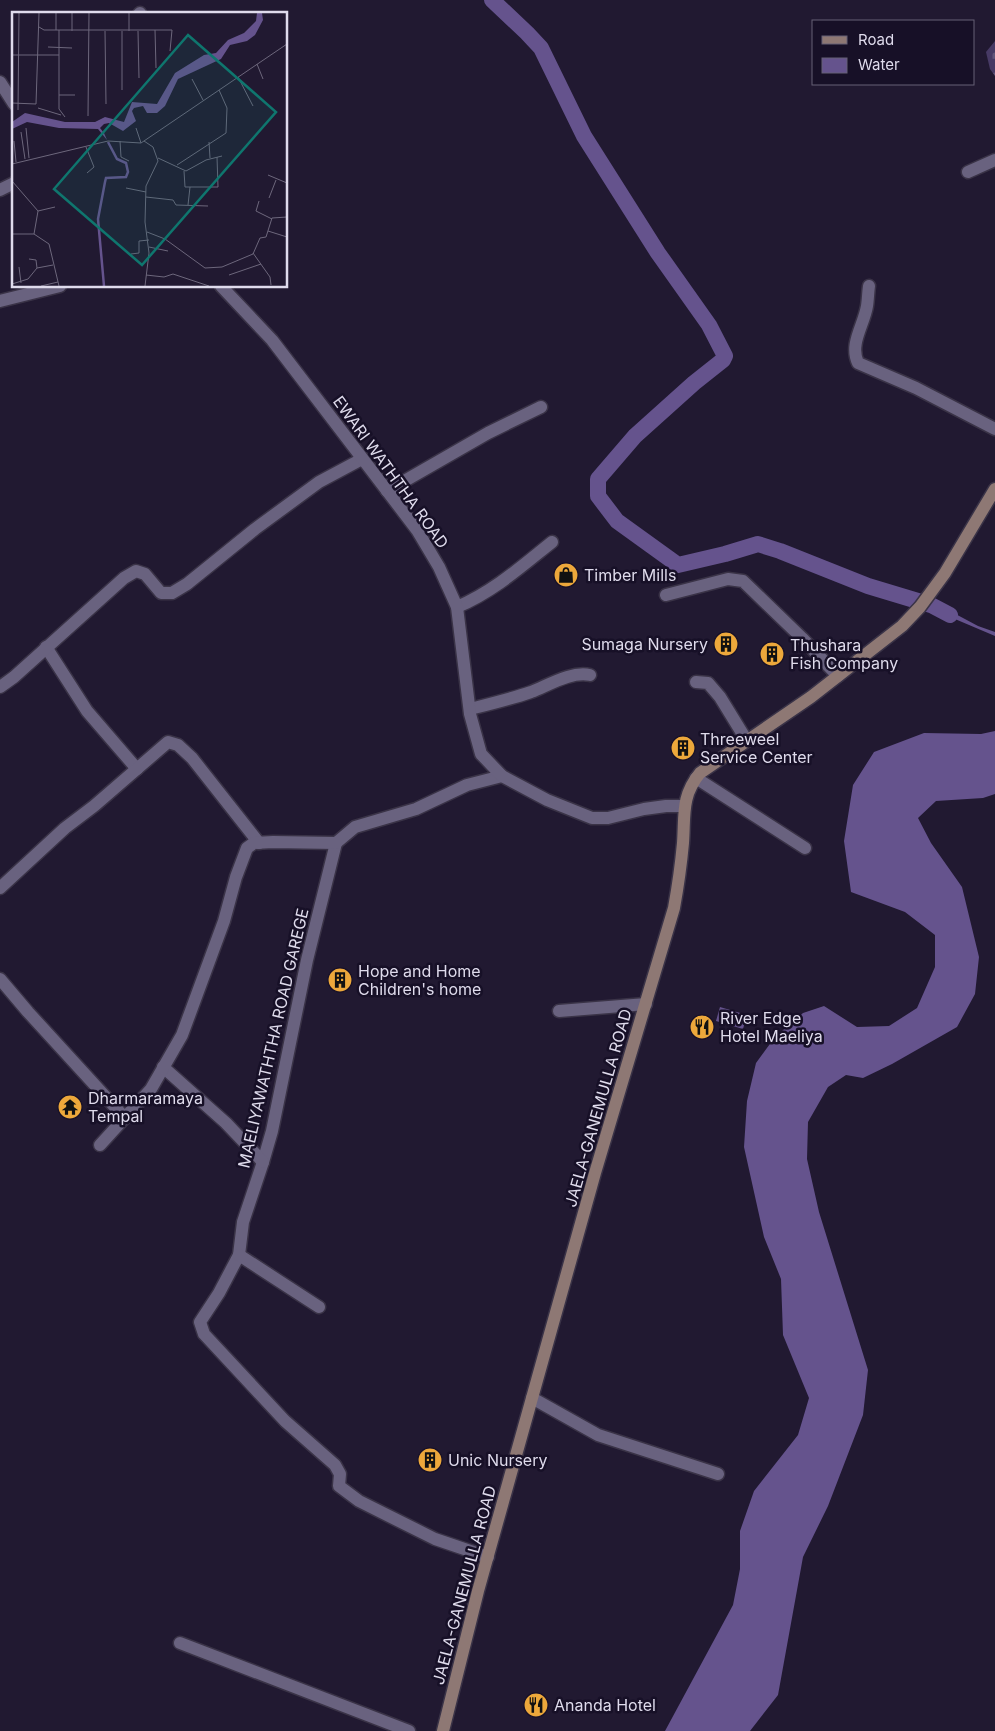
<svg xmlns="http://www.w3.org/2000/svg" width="995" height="1731" font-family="Inter,sans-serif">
<defs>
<pattern id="cemetery-stones" width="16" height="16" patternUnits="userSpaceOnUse" patternTransform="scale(1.25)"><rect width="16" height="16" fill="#473a65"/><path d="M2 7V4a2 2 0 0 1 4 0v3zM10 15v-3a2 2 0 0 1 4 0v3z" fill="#61567b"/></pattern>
</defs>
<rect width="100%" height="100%" fill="#211931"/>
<path fill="url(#cemetery-stones)" d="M995 41V76L990 69 986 52Z"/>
<g fill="#65538d">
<path d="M933 602 978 626 995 632V636L929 608Z"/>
<path d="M995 731V794L983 798 936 801 918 818 931 843 962 887 979 957 975 994 957 1027 892 1064 863 1078 846 1075 828 1087 808 1122 807 1159 819 1212 868 1370 863 1415 828 1506 803 1557 778 1695 750 1731H665L733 1605 740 1569V1531L754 1491 798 1435 809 1398 783 1335 781 1279 764 1237 744 1147 747 1101 756 1063 775 1037 803 1013 824 1006 857 1027 889 1026 917 1008 935 967V935L905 912 851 892 844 841 853 785 874 752 924 733 981 734Z"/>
<path d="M720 1007 747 1015 743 1029 716 1021Z"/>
</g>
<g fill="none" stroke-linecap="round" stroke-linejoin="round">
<path stroke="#65538d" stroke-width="16" d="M492 0 527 33 541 48 584 136 658 253 709 325 725 356 723 360 694 383 635 436 598 479V496L617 521 678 565 725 554 758 544 780 551 868 586 931 605 950 615"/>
<defs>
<g id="minor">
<path d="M139 14 140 13"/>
<path d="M968 172 995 160"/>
<path d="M0 190 14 183"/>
<path d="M869 286C868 293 868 300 867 306 864 325 849 344 858 363L916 388 995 429"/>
<path d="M0 301 60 286"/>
<path d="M387 491 488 433 541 407"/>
<path d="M666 595 728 579 743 581 802 638 838 676"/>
<path d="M457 607C493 592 522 566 552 542"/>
<path d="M46 647 87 711 137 769"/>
<path d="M696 682 708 683 720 697 747 741"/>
<path d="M0 687 14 677 124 578 136 571 145 574 161 593H172L187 584 255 529 319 482 362 459"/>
<path d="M470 709C490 704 511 699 531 692 549 685 571 671 590 675"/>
<path d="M696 778 805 848"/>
<path d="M336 843 307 960 272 1131 263 1162 243 1222 239 1255 219 1293 200 1322 204 1334 285 1421 335 1465 340 1474 339 1486 359 1501 435 1539 488 1557"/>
<path d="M0 888 65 828 94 806 168 742 178 745 192 758 259 843"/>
<path d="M0 979 28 1012 125 1118"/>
<path d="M559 1011 646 1004"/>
<path d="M163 1067 226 1123 263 1162"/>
<path d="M100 1145 151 1089 182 1035 224 921 236 877 247 848 254 843 273 842 336 843 355 827 416 809 467 785 502 776"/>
<path d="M239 1255 319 1307"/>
<path d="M532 1398 598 1435 718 1474"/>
<path d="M180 1643 409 1731"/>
</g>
<g id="tertiary">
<path d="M0 82 14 104"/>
<path d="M221 286 272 340 417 530 439 567 457 607 470 714 481 754 502 776 547 800 592 818H608L644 809 666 806H684"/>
</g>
<path id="secondary" d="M443 1731 478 1591 595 1173 674 908C678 886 681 865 683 843 685 815 681 796 700 773L811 697 902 626 920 607 945 573 995 489"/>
</defs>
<use href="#minor" stroke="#3a3347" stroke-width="15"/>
<use href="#tertiary" stroke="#3a3347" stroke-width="15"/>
<use href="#secondary" stroke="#3a3347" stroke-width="15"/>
<use href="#minor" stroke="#69627f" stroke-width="12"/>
<use href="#tertiary" stroke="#69627f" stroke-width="12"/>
<use href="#secondary" stroke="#8e7874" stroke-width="12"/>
</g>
<defs>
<symbol id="shop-disc" viewBox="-11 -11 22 22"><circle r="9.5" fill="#eda83b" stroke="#171027"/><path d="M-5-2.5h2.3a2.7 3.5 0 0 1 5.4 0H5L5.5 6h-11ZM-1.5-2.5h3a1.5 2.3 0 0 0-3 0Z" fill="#111"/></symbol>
<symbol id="building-disc" viewBox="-11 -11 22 22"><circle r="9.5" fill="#eda83b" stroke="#171027"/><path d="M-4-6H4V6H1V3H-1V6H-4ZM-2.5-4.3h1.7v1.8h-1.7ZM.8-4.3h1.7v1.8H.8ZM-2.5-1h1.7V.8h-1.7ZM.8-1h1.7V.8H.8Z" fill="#111"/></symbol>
<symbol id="restaurant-disc" viewBox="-11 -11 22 22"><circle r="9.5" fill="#eda83b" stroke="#171027"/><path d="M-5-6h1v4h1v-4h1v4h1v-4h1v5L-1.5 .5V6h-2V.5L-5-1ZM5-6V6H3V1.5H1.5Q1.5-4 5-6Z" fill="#111"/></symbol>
<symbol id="temple-disc" viewBox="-11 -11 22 22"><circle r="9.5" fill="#eda83b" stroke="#171027"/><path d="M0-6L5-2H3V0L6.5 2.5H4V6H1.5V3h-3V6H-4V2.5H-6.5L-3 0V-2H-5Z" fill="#111"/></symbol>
</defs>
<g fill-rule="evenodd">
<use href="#shop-disc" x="552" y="561" width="28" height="28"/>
<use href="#building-disc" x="712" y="630" width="28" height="28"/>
<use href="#building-disc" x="758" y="640" width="28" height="28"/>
<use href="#building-disc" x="669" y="734" width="28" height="28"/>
<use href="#building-disc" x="326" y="966" width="28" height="28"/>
<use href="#restaurant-disc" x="688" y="1013" width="28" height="28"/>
<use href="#temple-disc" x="56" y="1093" width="28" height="28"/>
<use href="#building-disc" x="416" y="1446" width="28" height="28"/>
<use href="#restaurant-disc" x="522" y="1691" width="28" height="28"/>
</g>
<g text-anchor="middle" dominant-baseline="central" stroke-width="5" stroke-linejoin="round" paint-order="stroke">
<g font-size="16" fill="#dfdbec" stroke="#171027">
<text transform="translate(391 472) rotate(54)">EWARI WATHTHA ROAD</text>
<text transform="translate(273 1038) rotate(-77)">MAELIYAWATHTHA ROAD GAREGE</text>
<text transform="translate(598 1108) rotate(-74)">JAELA-GANEMULLA ROAD</text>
<text transform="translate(464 1585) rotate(-75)">JAELA-GANEMULLA ROAD</text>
</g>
<g font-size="16" fill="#dfdbec" stroke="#171027" text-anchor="start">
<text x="584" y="575">Timber Mills</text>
<text x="708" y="644" text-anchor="end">Sumaga Nursery</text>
<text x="790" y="645">Thushara<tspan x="790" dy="18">Fish Company</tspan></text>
<text x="700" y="739">Threeweel<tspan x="700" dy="18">Service Center</tspan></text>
<text x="358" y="971">Hope and Home<tspan x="358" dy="18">Children's home</tspan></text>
<text x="720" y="1018">River Edge<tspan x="720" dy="18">Hotel Maeliya</tspan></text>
<text x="88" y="1098">Dharmaramaya<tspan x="88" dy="18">Tempal</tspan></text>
<text x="448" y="1460">Unic Nursery</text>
<text x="554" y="1705">Ananda Hotel</text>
</g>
</g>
<g transform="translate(12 12)">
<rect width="275" height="275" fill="#211931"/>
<path d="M245 1H250L251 8 243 23 235 29 218 33 209 47 166 67 153 94 145 101H135L131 94 122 96 120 99 124 109 111 119 97 111 92 112 88 116 92 121 95 128 86 117 47 116 15 110 0 117V110L13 101 53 110H83L93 105 112 110 120 90 145 92 163 61 192 43 204 41 216 28 232 21 244 9Z" fill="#65538d"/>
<path fill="none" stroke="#65538d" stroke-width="2.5" d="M92 274 86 207 93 170 94 166 114 165 116 160 114 151 105 147 96 130"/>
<path fill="none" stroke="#6d677c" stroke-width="1" d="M27 15 32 18H160L158 39M44 18V1M47 18V97L53 105M143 18 144 56M60 19V1M93 19 94 92M110 19V78M117 19V1M126 19 127 66M36 35 60 36M0 43H47M245 52 251 67M226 65 241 94M180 67 191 88M47 83H63M0 91 24 92 27 1M26 96 49 103M6 98 7 1M76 104 77 1M14 116 17 146M124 116 129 131M9 120 13 147M2 129 4 150M108 129 109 145 117 149M132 129 141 135 146 149 134 174 133 210 137 241 133 274M197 130 198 146M74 135 82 155 75 161M146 146 174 159 194 148 210 144M0 152 96 129 129 131 275 32M165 153 214 121 215 96 207 78M172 159 173 175H206L205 145M256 163 275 171M0 169 26 199 22 222 37 232 47 274M114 176 134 180M134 185 161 188 164 193 196 194M257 186 264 168M247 189 244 199 260 207M176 193 178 175M26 199 43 195M256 219 275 225M135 220 153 227 193 256 210 255 241 242 248 226 254 225 260 206 275 205M0 222H22M137 235 156 239M241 241 258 265 259 273M119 242 127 241V229L137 228M17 247 24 248 25 256M7 255 9 271M134 263 152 265 161 262 197 274M217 263 249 252M0 272 16 267 25 256 41 253M29 274 46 270"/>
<path fill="#0f766e" fill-opacity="0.15" stroke="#0f766e" stroke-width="2.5" d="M176 23 264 100 130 253 42 177Z"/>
<rect width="275" height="275" fill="none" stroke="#dfdbec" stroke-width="2.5"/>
</g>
<rect x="812" y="20" width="162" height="65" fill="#171027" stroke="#676176"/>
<rect x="822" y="36" width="25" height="8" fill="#8e7874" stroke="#676176"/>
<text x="858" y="45" font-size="15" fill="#dfdbec">Road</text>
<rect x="822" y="58" width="25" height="15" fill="#65538d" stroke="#676176"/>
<text x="858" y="70" font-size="15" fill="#dfdbec">Water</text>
</svg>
